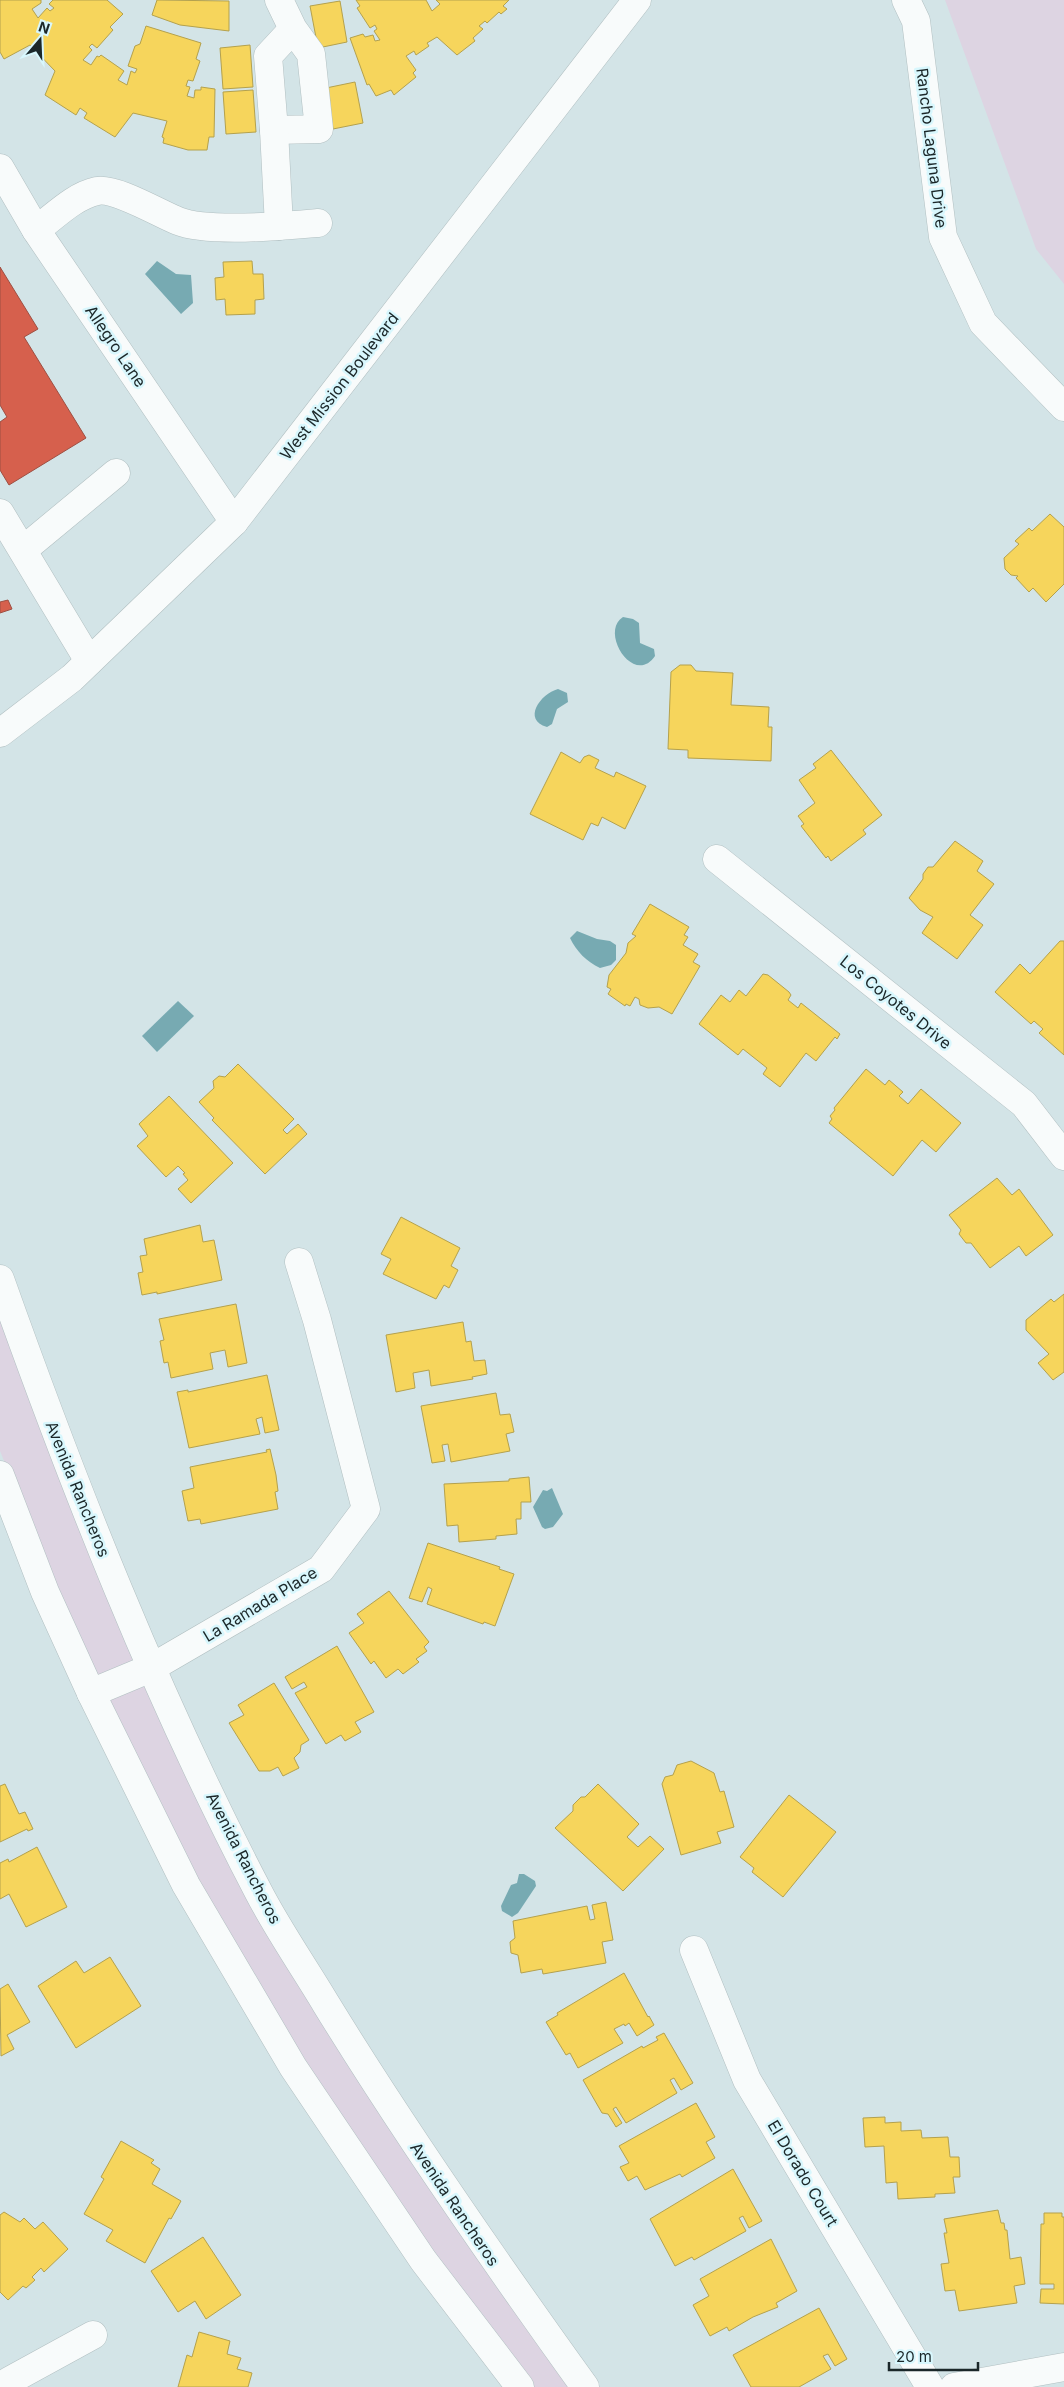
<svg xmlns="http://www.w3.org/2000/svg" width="1064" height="2387" font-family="Inter,sans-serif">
<rect width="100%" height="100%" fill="#d3e4e7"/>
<g fill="#ddd4e2">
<path d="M945 0H1064V284L1036 249Z"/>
<path d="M0 1304 142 1664 93 1679 0 1451Z"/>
<path d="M150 1677 194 1776 574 2387H529L296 2063 100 1699Z"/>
</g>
<g fill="#77aab2">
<path d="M157 261 176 274 191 275 193 303 181 314 145 274Z"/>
<path d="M623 617 633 619 639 623 640 643 654 649 655 656C634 687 599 632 623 617Z"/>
<path d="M558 689 567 693 568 702 557 709 552 724 547 727C522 720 540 694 558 689Z"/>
<path d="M577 931 597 939 610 941 616 945V960L611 965 600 968C587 962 576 951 570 938Z"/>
<path d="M178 1001 194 1016 157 1052 142 1036Z"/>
<path d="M552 1488 563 1514 553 1527 545 1529 542 1527 533 1507 543 1490 547 1491Z"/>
<path d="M519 1874H524L535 1881 536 1886 518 1913 512 1917 502 1911 501 1906 511 1885 517 1883Z"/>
</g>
<g fill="#f6d55c" stroke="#b4a14d">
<path d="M0 0H41V3L32 9 38 18 47 8 50 11 54 8 49 4 53 0H107L123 14 110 27 113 30 97 48 92 44 89 47 92 50 83 60 91 65 97 56 99 57 101 55 124 71 118 80 127 85 131 71 135 73 137 69 128 66 135 46 140 44 146 26 201 43 196 59 200 61 193 81 188 80 186 86 190 87 187 96 194 98 195 90H201V87L215 89 214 137H209L207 150H188L163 143 164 138 162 137 167 121 133 113 115 137 84 118 87 113 80 108 76 115 45 95 55 71 30 45 4 59 0 52Z"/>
<path d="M157 0 229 1V31L180 25 152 15Z"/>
<path d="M356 0H426L432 11 440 4 436 0H509L503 6 507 9 501 14 499 12 487 23 485 21 479 26 483 29 473 38 475 41 457 55 437 37 427 43 429 46 416 55 414 51 406 56 416 70 413 73 416 77 394 95 391 90 376 96 369 84 367 85 350 38 363 34 365 37 373 35 375 41 380 40 374 31 377 29 375 25 370 28 357 8 360 6Z"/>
<path d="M340 1 347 42 318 48 310 6Z"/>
<path d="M250 45 253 87 223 89 220 48Z"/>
<path d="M355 82 363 123 333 129 326 88Z"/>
<path d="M253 90 256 132 226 134 223 92Z"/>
<path d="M252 261 253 274H263L264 299 255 300V314L226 315 225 299 216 300 215 278 224 277 223 262Z"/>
<path d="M1050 514 1064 527V584L1046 602 1033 588 1029 592 1016 578 1018 576 1011 575 1005 569 1004 558 1019 544 1015 541 1029 528 1032 531Z"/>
<path d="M680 665H691L696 671 733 673 731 705 769 707 768 727H772L771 761 688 758V750L668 749 671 672Z"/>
<path d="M831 750 882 815 863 830 866 834 831 861 828 856 826 858 801 826 804 824 798 816 815 803 799 780 816 768 813 764Z"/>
<path d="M561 752 580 763 584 757 589 755 599 760 595 768 614 777 616 772 646 786 625 829 602 817 598 826 591 823 583 840 530 814Z"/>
<path d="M955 841 983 861 977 871 994 884 970 915 983 925 957 959 922 933 933 917 920 910 909 898 923 879V874L928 867H933Z"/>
<path d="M650 904 689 927 684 935 688 937 683 945 698 954 693 962 700 966 672 1014 659 1007 648 1008 640 1005 639 999 635 997 630 1006 626 1004 625 1006 608 994 611 989 607 987 609 975 626 953 628 943 636 936 632 934Z"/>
<path d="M1060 941H1064V1055L1039 1033 1043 1029 1034 1021 1031 1024 995 992 1020 964 1030 974Z"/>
<path d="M763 974 768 975 789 992 791 995 788 1000 798 1008 801 1003 840 1034 837 1039 835 1037 816 1061 806 1053 780 1087 763 1074 767 1068 743 1049 738 1055 699 1024 721 995 730 1002 739 990 746 996Z"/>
<path d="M238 1064 294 1119 283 1130 287 1134 298 1124 307 1134 265 1174 212 1120 214 1118 199 1102 214 1088 213 1081 219 1076 225 1077Z"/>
<path d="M866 1069 885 1085 889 1080 903 1092 899 1096 908 1104 921 1089 961 1123 936 1152 922 1140 893 1176 829 1123 832 1119 830 1116 835 1110 834 1108Z"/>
<path d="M169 1096 233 1163 191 1203 178 1189 188 1180 183 1174 185 1173 178 1166 166 1177 137 1146 148 1136 139 1124Z"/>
<path d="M997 1178 1012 1195 1019 1189 1053 1235 1026 1256 1019 1246 990 1268 971 1243H966L959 1234 961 1230 949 1215Z"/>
<path d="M401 1217 460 1248 451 1266 458 1270 449 1288 444 1285 436 1299 383 1274 391 1259 381 1254Z"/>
<path d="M200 1225 203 1242 214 1240 222 1280 157 1294V1292L142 1295 138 1273 143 1272 140 1256 147 1255 144 1239Z"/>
<path d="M1064 1294V1372L1053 1380 1038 1363 1049 1354 1026 1330V1320L1051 1299 1054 1302Z"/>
<path d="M236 1304 247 1363 228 1367 225 1350 210 1353 213 1369 171 1378 168 1362 164 1363 160 1341 164 1340 159 1319Z"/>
<path d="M463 1322 466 1342 471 1341 474 1361 485 1360 487 1374 472 1377 473 1379 431 1386 429 1370 413 1373 415 1388 396 1392 386 1335Z"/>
<path d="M267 1375 279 1430 265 1433 262 1417 256 1419 260 1434 189 1448 177 1392 188 1390V1392Z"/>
<path d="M496 1393 500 1415 510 1414 514 1432 506 1434 510 1451 451 1462 448 1444 442 1445 445 1461 432 1463 421 1406Z"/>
<path d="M270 1449 276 1475 278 1491 275 1492 278 1509 201 1524 200 1519 188 1521 182 1491 194 1488 190 1467 267 1452 266 1450Z"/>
<path d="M529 1477 531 1502H521V1519H516L517 1534 496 1536V1539L459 1542 458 1525 447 1526 444 1484 509 1481V1479Z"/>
<path d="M428 1543 500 1567 499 1569 514 1574 495 1626 484 1622 483 1624 427 1604 432 1589 428 1587 422 1602 409 1598Z"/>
<path d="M389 1591 429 1642 424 1647 427 1651 416 1659 419 1662 403 1674 398 1669 386 1678 374 1661 371 1664 349 1633 364 1623 357 1614Z"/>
<path d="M337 1646 374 1712 355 1722 361 1732 345 1741 341 1735 326 1744 295 1693 307 1687 304 1682 292 1689 285 1677Z"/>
<path d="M274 1683 309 1740 301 1745 300 1752 294 1758 299 1768 283 1776 278 1767 270 1771H259L229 1723 244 1715 238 1705Z"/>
<path d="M691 1761 714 1773 720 1792 724 1791 734 1827 717 1832 721 1843 681 1855 662 1784 665 1777 673 1775 677 1765Z"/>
<path d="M5 1784 19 1814 25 1812 33 1829 28 1831 27 1829 0 1842V1786Z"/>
<path d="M598 1784 639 1824 627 1837 638 1847 650 1836 664 1849 623 1891 555 1828 573 1811V1805L581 1797H585Z"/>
<path d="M789 1795 836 1832 783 1897 752 1872 754 1868 740 1857Z"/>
<path d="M37 1847 67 1907 26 1927 9 1894 0 1899V1863L8 1859 9 1862Z"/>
<path d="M606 1902 613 1940 602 1942 606 1963 543 1974 542 1969 521 1973 518 1955 511 1953 510 1942 515 1938 513 1921 587 1906 590 1920 595 1919 592 1905Z"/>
<path d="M110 1957 141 2006 76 2048 38 1986 76 1961 84 1973Z"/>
<path d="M624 1973 648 2017 649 2016 654 2025 637 2036 629 2023 625 2026 624 2024 614 2029 623 2043 578 2068 570 2053 566 2055 546 2022 558 2015 557 2013Z"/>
<path d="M8 1984 30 2022 7 2035 14 2049 1 2056 0 1989Z"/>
<path d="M664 2033 693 2083 681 2090 674 2078 670 2080 677 2093 626 2123 616 2107 613 2109 622 2123 616 2127 608 2114 602 2113 583 2080 642 2046 643 2048 658 2040 656 2037Z"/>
<path d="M696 2103 715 2137 706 2142 715 2158 682 2177 680 2174 645 2190 637 2176 628 2181 620 2167 629 2163 619 2146Z"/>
<path d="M885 2117V2123L901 2122V2131L921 2130 922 2138 948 2137 950 2157H959L960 2177H953L955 2193 935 2194V2197L898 2199 897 2182 886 2183 884 2146 865 2147 863 2118Z"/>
<path d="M121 2141 154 2160 151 2163 160 2169 152 2184 181 2201 171 2219 169 2218 145 2263 106 2241 113 2230 84 2214 104 2179 101 2177Z"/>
<path d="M733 2169 762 2221 749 2228 743 2216 739 2218 746 2231 694 2260 692 2257 675 2266 650 2219Z"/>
<path d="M998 2210 1001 2223H1004L1005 2230H1007L1010 2259 1021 2257 1025 2284 1014 2286 1017 2303 959 2311 955 2290 945 2291 941 2264 949 2263 944 2233H947L944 2219Z"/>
<path d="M4 2212 20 2222 24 2218 35 2229 43 2222 68 2249 44 2272 41 2268 32 2277 35 2280 26 2288 23 2286 8 2300 0 2292V2215Z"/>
<path d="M1044 2213H1062V2217H1064V2304L1040 2303 1041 2289H1054V2284H1040L1041 2224H1044Z"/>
<path d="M203 2237 241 2295 206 2319 195 2301 178 2312 151 2271Z"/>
<path d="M771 2239 797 2291 776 2303 778 2307 753 2317 729 2331 727 2327 710 2336 693 2305 709 2296 700 2279Z"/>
<path d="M819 2308 847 2359 835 2366 828 2354 823 2356 831 2369 799 2387H751L733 2355Z"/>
<path d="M199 2332 230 2341 227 2354 241 2358 237 2369 252 2373 248 2387H178L187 2355 192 2357Z"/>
</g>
<g fill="#d6604d" stroke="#9e4f42">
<path d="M0 267 38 329 24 337 86 438 9 485 0 470V422L7 417 0 405Z"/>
<path d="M8 600 12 609 0 613V602Z"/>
</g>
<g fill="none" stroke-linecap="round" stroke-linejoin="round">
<defs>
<g id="minor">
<path d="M279 0 293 29 311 54 319 129 274 130 268 56 293 29"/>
<path d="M906 0 916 21 943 237 983 323 1064 407"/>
<path d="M274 130 279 226"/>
<path d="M0 168 36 230 234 522"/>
<path d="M36 230C55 216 74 196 97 191 115 187 160 214 178 221 208 233 284 226 318 223"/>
<path d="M0 513 89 661"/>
<path d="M23 550 116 473"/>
<path d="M717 859 1024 1104 1064 1156"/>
<path d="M91 1693 151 1668 321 1569 366 1509 317 1320 299 1262"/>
<path d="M694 1950 747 2080 930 2387"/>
<path d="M2 2387 9 2381 93 2335"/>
<path d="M954 2387 1064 2367"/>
</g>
<g id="major">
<path d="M0 733 72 678 234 522 637 0"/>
<path d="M0 1279C74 1487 155 1694 258 1891 278 1930 304 1967 326 2004 407 2136 495 2262 585 2387"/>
<path d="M0 1475 45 1592 91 1693 186 1885 293 2067 423 2260 520 2387"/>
</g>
</defs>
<use href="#minor" stroke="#b1bfc1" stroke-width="29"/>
<use href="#major" stroke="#b1bfc1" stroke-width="29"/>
<use href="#minor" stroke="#f8fbfb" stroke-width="28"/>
<use href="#major" stroke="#f8fbfb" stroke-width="28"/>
</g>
<g text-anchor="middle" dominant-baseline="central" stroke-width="5" stroke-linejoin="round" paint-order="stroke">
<g font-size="16" fill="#1b2729" stroke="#d8f7fd">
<text transform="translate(932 148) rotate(83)">Rancho Laguna Drive</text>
<text transform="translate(116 346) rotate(56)">Allegro Lane</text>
<text transform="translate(339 386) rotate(-52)">West Mission Boulevard</text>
<text transform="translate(896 1002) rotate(39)">Los Coyotes Drive</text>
<text transform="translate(78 1489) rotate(68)">Avenida Rancheros</text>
<text transform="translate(260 1604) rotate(-31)">La Ramada Place</text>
<text transform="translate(244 1858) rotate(63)">Avenida Rancheros</text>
<text transform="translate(803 2173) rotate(59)">El Dorado Court</text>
<text transform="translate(455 2204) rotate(56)">Avenida Rancheros</text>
</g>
</g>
<g transform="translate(40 40) rotate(19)" stroke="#d8f7fd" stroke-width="4" paint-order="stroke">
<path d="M0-4L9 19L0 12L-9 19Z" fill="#1b2729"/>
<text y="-8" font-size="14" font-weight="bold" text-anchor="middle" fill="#1b2729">N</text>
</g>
<path d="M889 2362v8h89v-8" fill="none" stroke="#1b2729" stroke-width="2.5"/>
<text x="896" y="2362" font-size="15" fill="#1b2729" stroke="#d8f7fd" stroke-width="4" paint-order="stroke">20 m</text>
</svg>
